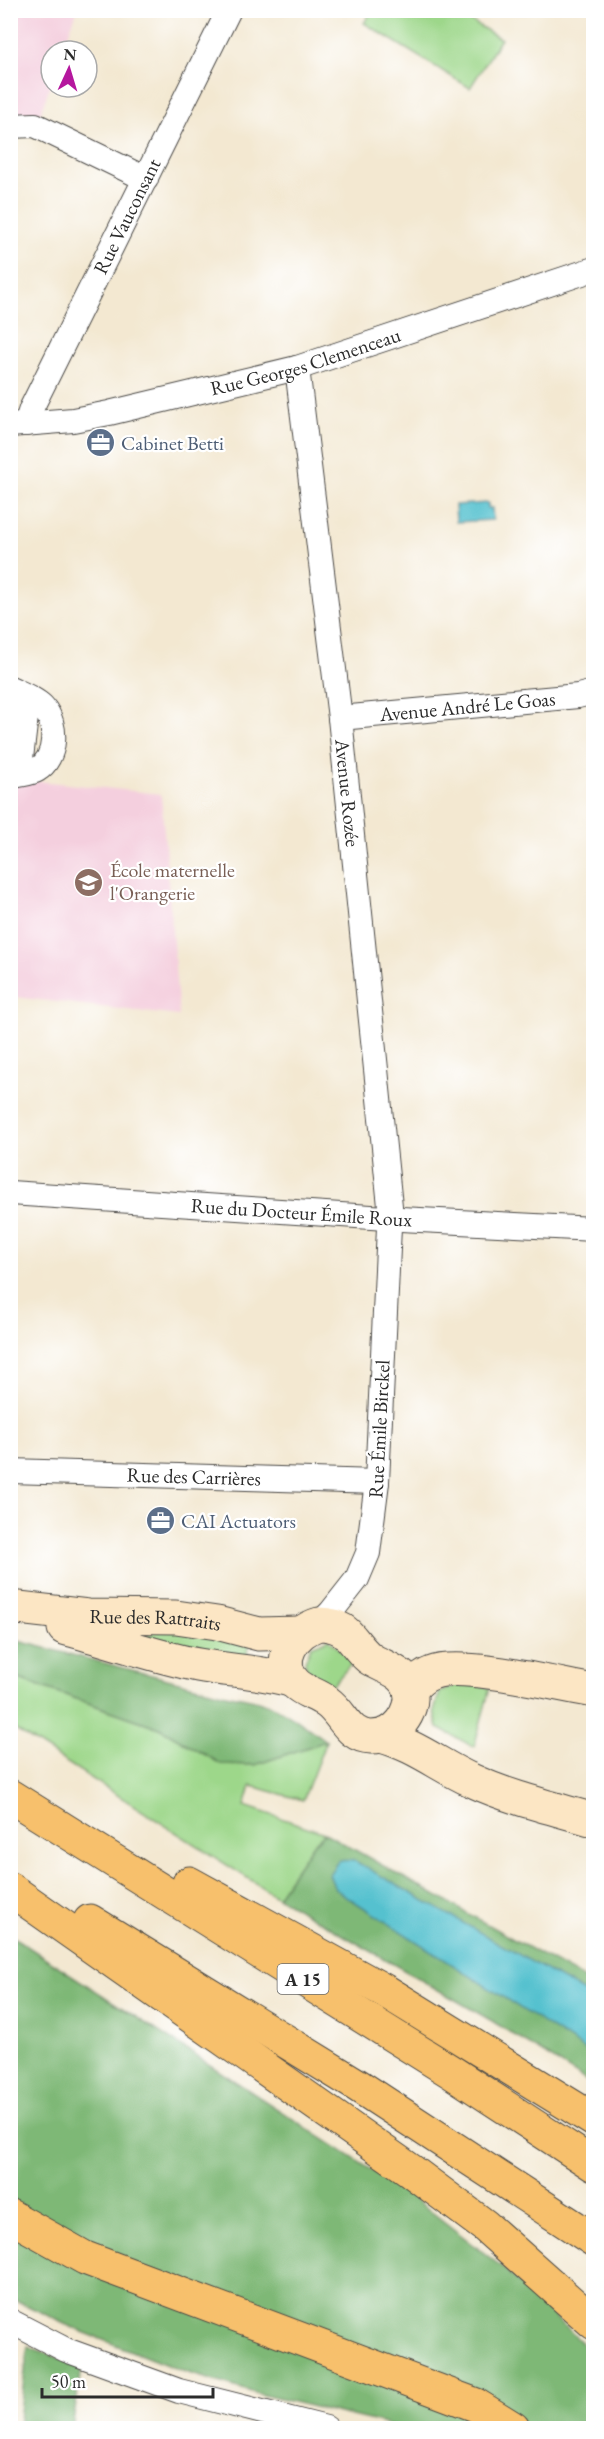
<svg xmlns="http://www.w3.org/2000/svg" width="604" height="2439" font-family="'EB Garamond',serif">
<rect width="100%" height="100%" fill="#fff"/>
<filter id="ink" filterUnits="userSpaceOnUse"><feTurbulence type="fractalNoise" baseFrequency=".0167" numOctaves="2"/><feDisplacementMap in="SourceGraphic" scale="12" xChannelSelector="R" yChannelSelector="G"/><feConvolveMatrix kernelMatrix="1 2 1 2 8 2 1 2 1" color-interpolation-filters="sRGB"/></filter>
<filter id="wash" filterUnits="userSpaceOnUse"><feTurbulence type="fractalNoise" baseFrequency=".008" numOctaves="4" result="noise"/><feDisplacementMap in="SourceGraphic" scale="24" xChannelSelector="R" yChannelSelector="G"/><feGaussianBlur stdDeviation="1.35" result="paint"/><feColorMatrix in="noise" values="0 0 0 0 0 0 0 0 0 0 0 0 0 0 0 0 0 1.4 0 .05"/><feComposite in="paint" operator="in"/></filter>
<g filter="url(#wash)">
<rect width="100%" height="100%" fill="#f3e8d1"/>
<g fill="#f4cfde">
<path d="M10 11H77L62 51H51V83L40 114H11Z"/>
<path d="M11 778 161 794 179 1016 14 997 15 972 11 971Z"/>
</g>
<g fill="#9dd78a" stroke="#64815a" stroke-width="1.5">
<path d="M372 11H455L501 39 470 88 364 23Z"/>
<path d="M72 1620 251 1638 245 1665Z"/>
<path d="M329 1639 353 1662 329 1689 307 1673 305 1661 311 1646Z"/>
<path d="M10 1676 160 1728 221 1764 255 1765 326 1741 303 1800 251 1786 245 1806 325 1833 313 1844 277 1897 11 1727Z"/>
<path d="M461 1683 490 1688 474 1747 438 1728 434 1711 440 1692Z"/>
</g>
<g fill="#7eb876" stroke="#547250" stroke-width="1.5">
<path d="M10 1639 230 1695C277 1702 289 1714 326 1741L255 1765 221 1764 160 1728 11 1676Z"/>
<path d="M325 1833 593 1984V2085L492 2021 277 1897 313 1844Z"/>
<path d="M10 1935 410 2195 502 2267 593 2353V2422L550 2428H402L255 2393 185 2372 80 2331 11 2298Z"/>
<path d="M28 2346 82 2367 72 2428H18Z"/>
</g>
<g fill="#55c1cf" stroke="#40767d" stroke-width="1.5">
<path d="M488 503V508H492L493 520 456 522 455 505Z"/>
<path d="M339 1860 355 1861 593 1997V2055L335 1889 329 1874Z"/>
</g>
</g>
<g filter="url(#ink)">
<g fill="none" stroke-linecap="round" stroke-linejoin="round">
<defs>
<g id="minor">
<path d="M10 126 35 125 146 179"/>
<path id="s1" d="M297 368 340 718 390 1206 377 1482 368 1553 357 1579 331 1612 319 1624"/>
<path id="s2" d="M26 424 31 409 229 10"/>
<path id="s3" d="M10 425 73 420 109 413 297 368 594 269"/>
<path d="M10 688C20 693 36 699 43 707 58 724 57 758 37 770 32 773 24 774 19 775L27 708 25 696"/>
<path id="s4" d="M340 718 578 696 594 692"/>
<path id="s5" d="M10 1193 401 1219 594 1229"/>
<path id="s6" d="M10 1471 377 1482"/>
<path d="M10 2321 66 2350 179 2391 326 2428"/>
</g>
<g id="secondary">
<path id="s7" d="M10 1607 88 1616 176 1617 217 1623 259 1634 299 1633"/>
<path d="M319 1624C351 1625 349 1641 369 1658 379 1665 392 1668 401 1676 421 1693 408 1722 389 1733 383 1736 378 1737 371 1737 347 1736 344 1714 327 1702 317 1694 304 1692 295 1683 274 1661 294 1631 319 1624Z"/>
<path d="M64 1628C109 1640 153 1656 198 1665 229 1671 262 1671 293 1681"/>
<path d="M410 1690C416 1683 423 1676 432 1673 462 1661 558 1685 594 1691"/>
<path d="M381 1736C415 1745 440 1766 471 1780 510 1798 553 1808 594 1820"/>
</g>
<g id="motorway">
<path d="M10 1796 453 2073 594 2165"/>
<path d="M189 1883 385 1991 594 2120"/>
<path d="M10 1889 410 2170 485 2226 594 2323"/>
<path d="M90 1921 357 2085 594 2240"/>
<path d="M10 2216 85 2258 476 2405 513 2428"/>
</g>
</defs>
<use href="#minor" stroke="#494744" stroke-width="26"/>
<use href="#secondary" stroke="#494744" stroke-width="35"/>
<use href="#motorway" stroke="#494744" stroke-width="35"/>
<use href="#minor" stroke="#fff" stroke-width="24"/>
<use href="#secondary" stroke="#fce6c4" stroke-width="33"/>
<use href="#motorway" stroke="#f7c06c" stroke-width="33"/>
</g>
</g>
<defs>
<symbol id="office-disc" viewBox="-11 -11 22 22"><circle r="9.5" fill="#5c6f8a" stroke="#fff"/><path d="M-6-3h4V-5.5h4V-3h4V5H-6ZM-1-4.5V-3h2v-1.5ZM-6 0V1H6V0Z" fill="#fff"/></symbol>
<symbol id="school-disc" viewBox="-11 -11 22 22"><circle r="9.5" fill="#8d6e63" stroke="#fff"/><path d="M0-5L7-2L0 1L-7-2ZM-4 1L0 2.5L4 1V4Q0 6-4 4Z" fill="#fff"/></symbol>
</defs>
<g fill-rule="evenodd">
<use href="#office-disc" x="84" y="426" width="33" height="33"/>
<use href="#school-disc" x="72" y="866" width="33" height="33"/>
<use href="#office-disc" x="144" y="1504" width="33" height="33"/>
</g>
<g text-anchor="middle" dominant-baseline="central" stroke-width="4.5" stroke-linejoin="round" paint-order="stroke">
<rect fill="#fff" stroke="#6b6b6b" stroke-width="1.5" x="277.5" y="1964" width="51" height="30" rx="4.5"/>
<g font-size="18" font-weight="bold" fill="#2b2b2b">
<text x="303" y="1979">A 15</text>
</g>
<g font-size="20" fill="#2b2b2b" stroke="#fff">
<text stroke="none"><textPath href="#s2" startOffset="231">Rue Vauconsant</textPath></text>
<text stroke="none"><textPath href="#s3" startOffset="303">Rue Georges Clemenceau</textPath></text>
<text stroke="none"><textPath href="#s4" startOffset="128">Avenue André Le Goas</textPath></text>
<text stroke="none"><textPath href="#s1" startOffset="428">Avenue Rozée</textPath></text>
<text stroke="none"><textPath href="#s5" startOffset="292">Rue du Docteur Émile Roux</textPath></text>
<text transform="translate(379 1429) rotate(-87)">Rue Émile Birckel</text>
<text stroke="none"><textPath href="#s6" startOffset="184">Rue des Carrières</textPath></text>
<text stroke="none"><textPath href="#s7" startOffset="146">Rue des Rattraits</textPath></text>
</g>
<g font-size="20" fill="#4e5e75" stroke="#fff" text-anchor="start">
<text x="121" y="443">Cabinet Betti</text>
<text x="181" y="1521">CAI Actuators</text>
</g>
<g font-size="20" fill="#785e54" stroke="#fff" text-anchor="start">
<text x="110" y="870">École maternelle<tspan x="110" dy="23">l'Orangerie</tspan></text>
</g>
</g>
<rect width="604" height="2439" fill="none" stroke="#fff" stroke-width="36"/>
<g transform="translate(69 69) rotate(4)"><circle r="28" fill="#ffffff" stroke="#aaaaaa" stroke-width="1.5"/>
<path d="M0-4.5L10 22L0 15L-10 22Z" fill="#b5179e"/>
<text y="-9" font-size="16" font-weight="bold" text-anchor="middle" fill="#2b2b2b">N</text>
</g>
<path d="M42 2388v9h171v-9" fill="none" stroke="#2b2b2b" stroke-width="3"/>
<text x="51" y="2388" font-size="18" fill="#2b2b2b" stroke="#ffffff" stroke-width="4.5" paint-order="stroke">50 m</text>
</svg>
